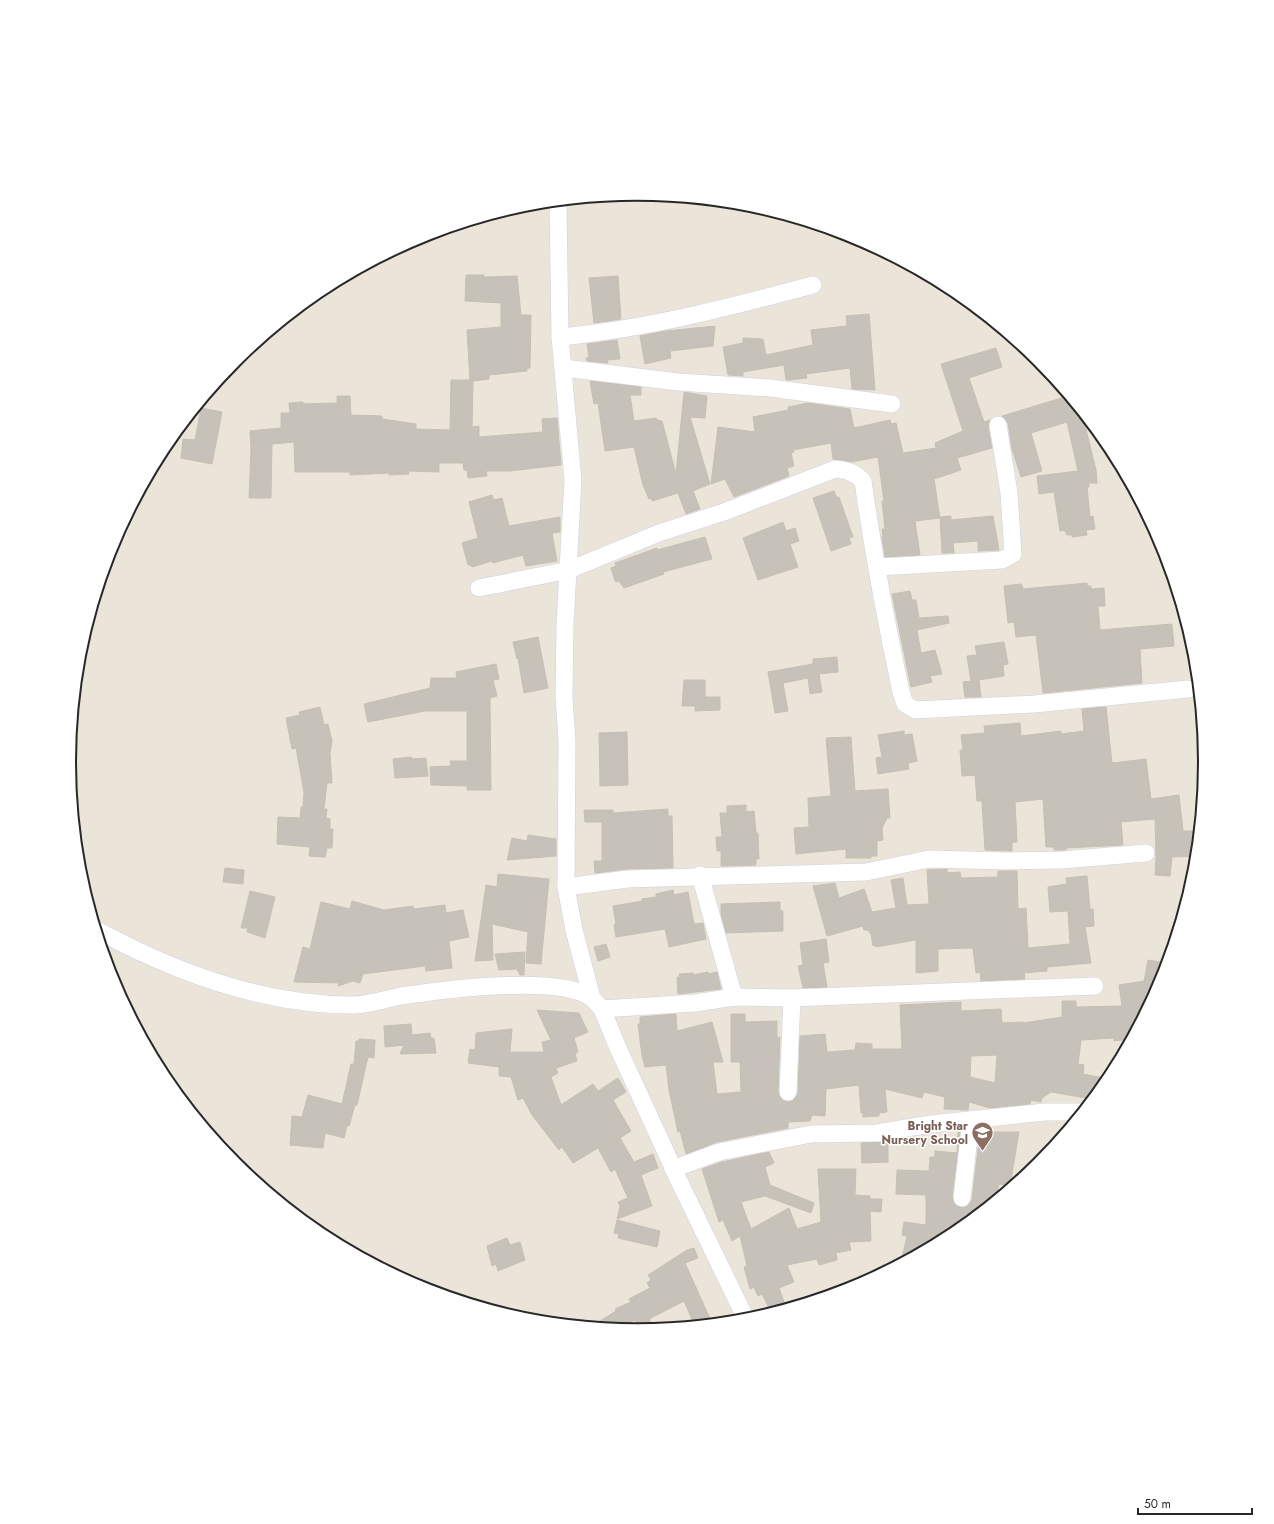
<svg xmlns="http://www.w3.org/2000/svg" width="1274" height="1524" font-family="Jost,sans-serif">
<rect width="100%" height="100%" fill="#ebe4d9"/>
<g fill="#c6c1b9" stroke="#c6c0b3" fill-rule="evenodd">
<path d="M466 275H484V277L517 276 521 315H531L530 368H527V371L489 375V379L473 381 472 427 479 426V437L543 432 542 419 557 418 561 465 510 471H486L487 476 468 478 467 470H464L463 463H439V472L408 471 409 474 389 475V473L350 475V472H295L294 442 272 444 271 498H249L251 449 250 431 281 428V413H290L289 403 303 402V404L337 403V396H350L351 415 382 416V419L416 424V429L450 430 451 380H470L467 330 501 327V303L465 301Z"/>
<path d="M618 276 621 319 594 323 589 278Z"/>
<path d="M869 314 875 390 852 389 850 368 806 374 807 378 789 380H786L784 365 743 372V376L728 375 723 347 743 343V338L763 339 766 355 813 345 811 330 847 326 846 316Z"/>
<path d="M715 326 713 346 670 351 671 358 645 364 640 336 666 331Z"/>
<path d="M617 340 620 359 607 360 608 363 587 361 586 358 589 357 587 344Z"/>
<path d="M996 348 1002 367 969 378 984 422 990 420 988 427 992 448 957 458 961 470 934 479 940 518 915 521 920 555 885 557 882 537H883L882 529H885L882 501H884L878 457 851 462 833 459 831 443 793 450 794 452 791 453 794 466 787 468 789 476 734 497 725 479 711 484 718 427 755 432 753 417 788 410V407L808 403 850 409 854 428 890 420 891 424 896 423 903 453 936 448 935 443 963 431 941 364Z"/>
<path d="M590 381 641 387V395H630L634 421 656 418 657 420 662 421 676 474 684 392 707 396 705 418 690 417 710 484 693 491 700 509 686 514 678 493 652 501 651 498 649 499 643 485 634 447 605 451 598 403 594 404Z"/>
<path d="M1068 396 1077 407 1081 421H1084L1096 470 1097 483H1089V487H1087L1090 517 1093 516 1095 529 1086 530 1087 535 1072 537V535H1067L1064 530 1060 531 1054 492 1039 494 1037 476 1078 471 1067 422 1031 433 1042 471 1021 477 1012 449 1008 423 1002 416Z"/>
<path d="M201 408 222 412 212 464 181 458 183 439 195 440Z"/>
<path d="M834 491 837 498 839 497 853 537 849 538 851 544 831 551 813 498Z"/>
<path d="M492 495 494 500 502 498 509 526 560 517V532L552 533 557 561 526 566 523 555 493 563 492 561 472 567 471 565H468L462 543 478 538 469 502Z"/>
<path d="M951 516V520L993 516 999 550 978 551V541L953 543 954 553H942L940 517Z"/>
<path d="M783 522 786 531 795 528 799 541 790 544 798 567 758 580 743 538Z"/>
<path d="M705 537 712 559 663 572 664 574 624 588 620 582 615 581 611 568 616 566 615 563 657 548V550Z"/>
<path d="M1087 583V586H1091V589L1104 588 1105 606H1098L1100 630 1172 624 1174 646 1140 649 1142 683 1043 693 1036 635 1016 637 1014 622 1008 623 1004 586 1020 584 1022 585 1023 589Z"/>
<path d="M910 591 912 600H916L919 618 948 616 949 623 917 630 921 653 935 650 942 674 930 676 932 682 911 687 892 594Z"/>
<path d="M538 637 548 688 524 693 518 658 517 659 513 642Z"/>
<path d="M1004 642 1008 664 1003 665 1004 676 979 680 981 697H965L963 682 971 681 967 656 977 655 975 646Z"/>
<path d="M837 657 838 672 819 674 822 692 810 694 808 678 783 683 788 711 775 713 768 672 813 664V659Z"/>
<path d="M496 664 499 679 493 680 497 696 490 698 491 790H467V786L431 785 430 767 451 766 450 761H467V711H425L368 722 364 704 430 688 431 678H457L456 672Z"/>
<path d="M684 680H705V697H720V710L695 711V706H682Z"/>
<path d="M320 707 324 725 328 724 332 741 330 753 332 783H327L324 809H327L326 818 330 819V829H333L332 848H327L325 857 309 856 310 847 277 844 278 817 300 818 301 807H303L304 792 296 748 292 749 286 718 300 715 299 712Z"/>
<path d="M1106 707 1112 763 1146 759 1151 799 1179 795 1183 831H1198L1196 856 1172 857 1170 876 1155 875 1156 858 1155 819 1121 822 1123 845 1066 848V850H1054V847H1046L1043 799 1015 802 1017 842H1012V851L985 850 982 801H977L975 775 962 776 960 750H963L961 735 985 733 984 726 1020 723 1021 736 1061 731V734L1084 731 1082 709Z"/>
<path d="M904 731V735L912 734 917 761 908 763 909 769 878 774 876 758 882 757 878 735Z"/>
<path d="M627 732 628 785 600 786 599 733Z"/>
<path d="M851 737 855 791 888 789 890 818H887L882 828 883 840 877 841V856H871V858H846V849L796 854 794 828 809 827 808 798 831 796 826 738Z"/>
<path d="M411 757 412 759 426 758 428 776 395 778 393 759Z"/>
<path d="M746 805V812L754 811 756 833H758L759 859H756V865L721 866V851H717L716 837H722L720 813H727V806Z"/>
<path d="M668 809V816H672L673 868 627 869 595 873 594 861H602V822H585L584 810H613V813Z"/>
<path d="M528 835 556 839V856L507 860 512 838 527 841Z"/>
<path d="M225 868 244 870 243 884 223 882Z"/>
<path d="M947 869V873L960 872 961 878 998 877V871H1017L1018 909 1026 908 1028 948 1070 944 1068 911 1050 912 1048 887 1067 884 1066 878 1087 876 1090 909H1093L1094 926 1085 927 1091 963 1047 967V971L1024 973 1025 979 981 981 980 972 976 973 973 949 972 948 938 949V971L916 973V940L876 947 875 945 873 946 871 934 868 930H864L863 926 827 936 813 886 835 883 839 898 864 889 872 912 896 908 891 880 903 878 907 905 929 904 927 870Z"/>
<path d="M498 874 549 879 541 964 526 963 528 932 492 924 493 960 475 961 486 885 497 887Z"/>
<path d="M673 890 674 895 688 892 694 924 703 923 706 939 669 947 665 929 616 937 614 924H616L613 906 643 901 642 899 656 897V894Z"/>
<path d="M250 891 275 897 265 938 247 932 248 928H241Z"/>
<path d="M352 901 384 910 413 906 414 909 445 905 446 913 463 910 469 937 449 941 452 968 426 971 425 966 363 974 360 983 353 981 338 986 339 983 294 982 303 947 310 949 321 902 350 909Z"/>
<path d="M780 902V910L783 911V931L726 933 721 914V904Z"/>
<path d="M826 939 829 962 823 963 827 987 803 988 798 966 803 965 800 943Z"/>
<path d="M606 944 610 957 598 961 594 947Z"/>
<path d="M525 952 524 975H520L517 969 499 970 495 954Z"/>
<path d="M1148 960 1167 963 1162 980 1130 1039 1114 1041V1038L1081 1040 1078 1064 1084 1065 1083 1074 1108 1079 1092 1099 1051 1092 1042 1098 1041 1102 1031 1100 1030 1104 990 1108 969 1102 968 1110H966L944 1109 945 1097 924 1092 922 1098 885 1089 887 1112 879 1113V1116L863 1117V1113H861L859 1085 826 1089 825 1116 812 1115 810 1121 788 1122V1128L717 1142 686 1154 680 1131 678 1132 669 1090 666 1065 645 1067 642 1056 638 1024H640V1017L676 1014 677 1031 712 1022 723 1062H713L717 1094 741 1092 740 1062H731V1014H745V1022L777 1021V1038L780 1037 778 1092 782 1100 788 1102 793 1101 798 1093 800 1036 825 1034 827 1052 855 1050 856 1043 872 1044V1049H902L900 1005 961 1002V1011L1001 1009 1002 1023 1023 1022 1024 1023 1062 1017V1001H1076V1007L1122 1006 1119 985 1144 981ZM997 1055 995 1083 970 1077 971 1056Z"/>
<path d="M708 972V974L717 972 721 989 678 994 677 977H680L679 974 693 973V975Z"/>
<path d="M537 1010 579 1013 588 1032 574 1038 578 1052 575 1054 577 1061 556 1068 558 1073 551 1077 561 1105 593 1084 598 1091 618 1078 626 1092 613 1100 631 1131 620 1138 634 1162 653 1154 658 1168 641 1175 652 1206 617 1219 620 1207 618 1202 628 1198 615 1169 611 1172 598 1148 573 1163 562 1147 559 1150 532 1115 523 1098 518 1100 511 1077 499 1076V1067L468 1063 470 1049 475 1050 476 1033 512 1029 510 1052H544L542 1042 551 1040Z"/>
<path d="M411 1024 412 1035 430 1033 431 1038H434L436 1053 400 1054 404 1045 385 1047 384 1026Z"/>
<path d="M359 1039 375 1040 374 1058 368 1057 357 1105H355L349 1126 347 1125 344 1138 325 1133 323 1148 290 1145 292 1116 302 1117 308 1095 342 1104 351 1064H354L356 1041H359Z"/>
<path d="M958 1132H960L952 1197 956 1206 966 1207 972 1200 980 1132H1019L1010 1186 999 1184 996 1198 952 1234 901 1262 907 1236 902 1235 904 1222 926 1225V1195L896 1194 897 1170 929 1171 930 1157H935V1151L957 1153Z"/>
<path d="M888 1141V1162L862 1163 861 1143Z"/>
<path d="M769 1152 774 1163 765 1167 770 1185 814 1203 811 1213 765 1196 741 1202 751 1229 789 1208 797 1229 821 1222 818 1169H856L855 1195 870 1196V1199H882L881 1212 870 1211 871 1241 849 1242 851 1250 836 1253 837 1260 819 1265 817 1259 787 1265 794 1282 779 1288 786 1307 771 1312 762 1294 758 1296 754 1287 750 1289 744 1267 747 1266 740 1236 732 1241 723 1220 719 1222 702 1169 722 1162Z"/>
<path d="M617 1220 660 1231 657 1247 618 1238 619 1234 614 1233Z"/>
<path d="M507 1238 510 1245 520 1242 525 1260 498 1271 496 1264 492 1266 487 1246Z"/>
<path d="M694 1248 698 1258 685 1263 712 1323 694 1324 684 1301 649 1319 654 1328 641 1330 635 1320 617 1328 592 1326 616 1311 615 1309 631 1302 629 1299 650 1288 647 1283 651 1280 648 1275 687 1250Z"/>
</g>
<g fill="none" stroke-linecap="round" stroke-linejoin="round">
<defs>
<g id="minor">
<path d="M558 202 560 337 573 480 565 624 564 697 567 741 566 887 574 930 592 998 602 1009 618 1048 680 1183 746 1319"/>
<path d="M560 337C646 329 730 307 813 285"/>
<path d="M564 368 678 382 770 388 892 404"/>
<path d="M878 567 1002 560 1013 554 1009 493 998 425"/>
<path d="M479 588 569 570 659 533 724 512 835 469C847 470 854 472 863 481 873 552 886 622 901 692L905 704 915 710 1034 704 1188 689"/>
<path d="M700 875 734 997"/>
<path d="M566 887 627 879 866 872 929 859 1005 861 1062 860 1146 853"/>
<path d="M97 930C176 973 263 1005 353 1005 368 1005 386 999 401 996 442 990 559 974 592 998"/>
<path d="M602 1009 695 1003 734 997 792 998 1095 986"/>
<path d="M788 1092 792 998"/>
<path d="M673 1169 719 1152 811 1134 877 1133 931 1124 1045 1112H1081"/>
<path d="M962 1198 971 1120"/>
</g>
</defs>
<use href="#minor" stroke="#ced1e1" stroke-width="18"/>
<use href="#minor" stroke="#fff" stroke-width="17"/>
</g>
<defs>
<symbol id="school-pin" viewBox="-11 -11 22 30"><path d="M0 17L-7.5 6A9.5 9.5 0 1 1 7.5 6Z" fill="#8d6e63" stroke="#fff"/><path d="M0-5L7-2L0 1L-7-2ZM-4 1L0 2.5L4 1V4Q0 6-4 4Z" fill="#fff"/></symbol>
</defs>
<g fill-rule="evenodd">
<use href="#school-pin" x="970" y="1120" width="25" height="34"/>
</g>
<g text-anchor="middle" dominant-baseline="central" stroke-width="3" stroke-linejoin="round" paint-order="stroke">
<g font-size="12" font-weight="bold" fill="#785e54" stroke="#fff" text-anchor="end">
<text x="968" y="1126">Bright Star<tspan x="968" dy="14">Nursery School</tspan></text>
</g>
</g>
<path d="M0 0H1274V1524H0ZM76 762a561 561 0 1 1 1122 0a561 561 0 1 1-1122 0Z" fill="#fff" fill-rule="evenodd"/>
<path fill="none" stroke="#282828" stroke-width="2" d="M76 762a561 561 0 1 1 1122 0a561 561 0 1 1-1122 0Z"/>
<path d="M1138 1508v6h114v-6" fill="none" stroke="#282828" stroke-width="2"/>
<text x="1144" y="1508" font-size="12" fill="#282828" stroke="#ffffff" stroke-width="3" paint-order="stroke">50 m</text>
</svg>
